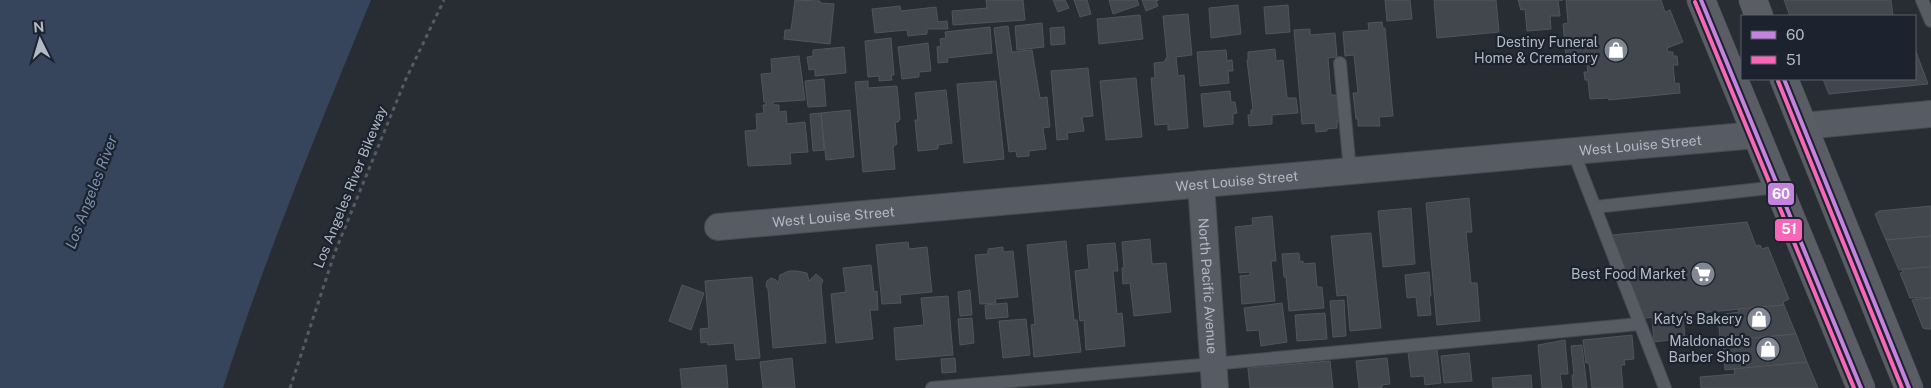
<svg xmlns="http://www.w3.org/2000/svg" width="1931" height="388" font-family="'Public Sans',sans-serif">
<rect width="100%" height="100%" fill="#282d34"/>
<path fill="#36455c" d="M0 0H371C319 127 265 257 223 388H0Z"/>
<g fill="#42464d" stroke="#50545c">
<path d="M795 0 820 1V3L834 4 830 44 784 39 785 30H791Z"/>
<path d="M986 0H1023L1025 20 953 25 952 11 987 8Z"/>
<path d="M1053 0H1065L1069 8 1058 12Z"/>
<path d="M1074 0H1087L1091 14 1080 17Z"/>
<path d="M1109 0H1137L1139 5 1113 14Z"/>
<path d="M1142 0H1159L1156 1 1158 6 1146 11Z"/>
<path d="M1385 0H1410L1412 19 1387 21Z"/>
<path d="M1434 0H1496L1499 32 1437 38Z"/>
<path d="M1518 0H1563H1558L1560 16H1550L1551 29 1527 31 1525 9 1521 10Z"/>
<path d="M1566 0H1661L1665 12 1670 10 1683 42 1667 48 1668 52H1673V56H1677L1678 65H1673L1675 84 1679 83 1680 93 1609 100 1608 98 1590 99 1588 80H1585L1584 72H1588L1586 54 1566 57 1563 24 1568 23Z"/>
<path d="M1784 0H1891L1893 16H1790Z"/>
<path d="M1238 5 1241 34 1211 38 1209 8Z"/>
<path d="M1288 5 1290 32 1266 34 1264 7Z"/>
<path d="M900 6 901 11 936 7 938 22 947 21 948 29H927V34L908 36 907 30 875 33 872 9Z"/>
<path d="M1188 14 1192 55 1176 57 1178 76 1184 75 1188 128 1168 130V124L1155 125 1151 78H1155L1154 63 1164 62 1167 57 1163 16Z"/>
<path d="M1140 15 1143 39 1099 44 1097 19Z"/>
<path d="M1382 22 1383 28H1385L1393 116 1379 117 1380 126H1358V119H1356L1353 93H1358L1354 55 1345 56 1343 32 1369 30 1368 23Z"/>
<path d="M1042 23 1044 47 1017 50 1015 26Z"/>
<path d="M1008 26 1012 52 1032 50 1040 98 1047 97 1050 127 1043 128 1046 149 1029 151V156L1017 157 1016 151 1009 152 994 28Z"/>
<path d="M990 27 992 53 947 58 948 62 938 63 937 47 941 46 940 39 946 38 945 32Z"/>
<path d="M1064 27 1065 44 1051 45 1050 28Z"/>
<path d="M1310 29V35L1335 33 1337 57 1328 58 1331 95H1337L1339 121H1337V128L1327 129V131L1316 132 1315 123 1302 124 1294 30Z"/>
<path d="M891 38 894 75H891L892 80 879 81V76L868 77 865 41Z"/>
<path d="M928 43 931 71 919 72V77L902 79 898 47Z"/>
<path d="M844 47 846 73 815 76V69L809 70 807 57 813 56V50Z"/>
<path d="M1275 49 1276 61 1283 60 1287 98H1296L1298 113 1272 115V124L1249 126 1248 115H1251V110H1253L1247 60H1248V52Z"/>
<path d="M1915 49 1928 84 1829 94 1823 79H1915Z"/>
<path d="M1226 50 1227 61 1232 60 1233 71H1228L1229 83 1200 86 1197 52Z"/>
<path d="M799 56 805 100 773 102V105H779V112L786 111 787 124 805 122 808 152 790 153 791 164 748 166 745 131 757 130 756 114 764 113 763 105H766V102H764L761 74 772 73 771 59Z"/>
<path d="M1088 68 1093 116 1082 117 1084 131 1067 133 1068 139 1057 140 1051 71Z"/>
<path d="M1136 78 1142 137 1106 140 1100 81Z"/>
<path d="M824 79 826 106 808 107 805 81Z"/>
<path d="M868 81V88L897 86 900 119 898 122H895L897 144 893 147 895 169 863 172 855 82Z"/>
<path d="M996 81 1004 159 964 163 957 84Z"/>
<path d="M946 90 952 143 938 145V149L918 151 915 120H918L915 93Z"/>
<path d="M1230 91 1231 102H1235L1237 113 1233 114V124L1204 127 1201 94Z"/>
<path d="M850 110 854 157 826 160 821 113Z"/>
<path d="M821 113 824 150 813 151 810 114Z"/>
<path d="M1469 198 1472 232H1466L1471 283H1477L1480 321 1437 325 1426 203Z"/>
<path d="M1931 206V236L1886 240 1875 214 1879 211Z"/>
<path d="M1411 208 1415 264 1383 267 1378 211Z"/>
<path d="M1272 216 1276 261H1271L1275 301 1242 304 1240 276 1250 275V272L1239 273 1235 227 1253 225 1252 218Z"/>
<path d="M1747 222 1756 246 1760 245 1762 249 1768 247 1789 299 1783 302 1784 305 1645 318 1612 235Z"/>
<path d="M1371 233 1381 328 1350 331 1347 295 1337 296 1331 236Z"/>
<path d="M1931 236V267L1899 270 1886 240Z"/>
<path d="M1150 239 1152 264 1166 263 1171 312 1134 316 1130 283 1123 284 1122 268H1124L1122 242Z"/>
<path d="M1066 241 1074 320H1077L1081 352 1034 357 1031 325 1035 324 1027 245Z"/>
<path d="M908 242 909 249 927 247 932 292 900 295 901 303 882 304 876 245Z"/>
<path d="M1115 243 1118 271H1113L1117 314 1122 313 1125 346 1086 350 1084 320 1080 321 1075 271 1089 269 1087 245Z"/>
<path d="M1003 247V252L1013 251 1018 297 995 299 996 303 980 304 975 255 988 254V249Z"/>
<path d="M1299 253 1300 262 1303 261V264L1315 263 1317 287H1322L1324 308 1289 311 1286 277H1284L1282 254Z"/>
<path d="M871 265 874 292 877 291 878 310H870L873 339 836 343 831 294 846 292 843 268Z"/>
<path d="M1931 267V298H1910L1900 273 1903 272 1902 269Z"/>
<path d="M789 271H797L807 273 809 281 816 274 823 280 821 285 826 343 773 348 768 289 766 286 767 281 771 278 776 280 778 284 780 275Z"/>
<path d="M1429 272 1431 296H1429L1431 315 1418 316 1416 297 1407 298 1405 275Z"/>
<path d="M752 277 760 358 736 360 734 343 708 345 707 342 701 343 700 329 709 328 705 281Z"/>
<path d="M682 285 704 293 691 330 669 321Z"/>
<path d="M970 290 972 315 960 316 958 292Z"/>
<path d="M948 296 953 355 896 360 894 328 924 325 921 298Z"/>
<path d="M1931 298V329H1926L1923 328 1912 300Z"/>
<path d="M1344 300 1346 336 1333 337 1330 301Z"/>
<path d="M1007 303 1008 317 986 319 985 305Z"/>
<path d="M1282 303 1287 342 1261 346 1259 330 1247 331 1244 308Z"/>
<path d="M1784 305 1796 334 1741 339V335L1720 337 1718 319H1725V314L1739 312 1738 309Z"/>
<path d="M1325 313 1327 339 1297 341 1295 315Z"/>
<path d="M1683 315 1685 338 1654 342 1652 317Z"/>
<path d="M972 318 974 343 960 345 958 319Z"/>
<path d="M1026 319 1030 355 1003 358 999 321Z"/>
<path d="M1796 334 1807 362 1725 370 1723 341Z"/>
<path d="M1632 335 1634 359 1624 360 1625 365H1621L1623 388H1592L1589 363H1586L1583 340Z"/>
<path d="M1565 340 1568 374H1560L1562 388H1542L1538 345Z"/>
<path d="M1582 345 1587 388H1573L1572 375H1574L1571 346Z"/>
<path d="M1437 349 1441 383 1425 385 1424 376 1411 377 1408 352Z"/>
<path d="M1469 353 1472 381 1444 383 1441 356Z"/>
<path d="M792 358 795 388H763L760 362Z"/>
<path d="M955 358 956 372 942 373 941 359Z"/>
<path d="M1387 358 1390 384 1382 385V388H1359L1356 361Z"/>
<path d="M1330 361 1333 388H1250L1248 368Z"/>
<path d="M1807 362 1818 388H1701L1700 377 1735 374 1734 369Z"/>
<path d="M726 365 728 388H682L680 369Z"/>
<path d="M1531 375 1532 388H1493L1492 378Z"/>
</g>
<g fill="none" stroke-linecap="round" stroke-linejoin="round">
<defs>
<g id="lane">
<path d="M1922 0 1931 21"/>
<path d="M1340 63 1350 171"/>
<path d="M1573 151 1665 388"/>
<path d="M1595 207 1778 187"/>
<path d="M932 388 1213 364 1639 324"/>
</g>
<g id="street">
<path d="M1803 126 1931 114"/>
<path id="s1" d="M1201 184 1215 388"/>
<path id="s2" d="M718 227 1756 135"/>
</g>
<g id="primary">
<path d="M1701 0 1861 388"/>
<path d="M1753 0 1759 16"/>
<path d="M1784 79 1909 388"/>
</g>
</defs>
<use href="#lane" stroke="#46494f" stroke-width="14"/>
<use href="#street" stroke="#46494f" stroke-width="28"/>
<use href="#primary" stroke="#454951" stroke-width="29"/>
<path stroke="#555b60" stroke-width="3" stroke-dasharray="4 4" stroke-linecap="butt" d="M290 388 335 252 405 81 444 0"/>
<use href="#lane" stroke="#575b63" stroke-width="12"/>
<use href="#street" stroke="#575b63" stroke-width="26"/>
<use href="#primary" stroke="#5a5e64" stroke-width="28"/>
<defs>
<g id="bus-1">
<path d="M1701 0 1861 388"/>
<path d="M1784 79 1909 388"/>
</g>
<g id="bus-2">
<path d="M1695 2 1854 388"/>
<path d="M1778 81 1902 388"/>
</g>
</defs>
<use href="#bus-1" stroke="#1c232e" stroke-width="8"/>
<use href="#bus-2" stroke="#1c232e" stroke-width="8"/>
<use href="#bus-1" stroke="#c483df" stroke-width="4"/>
<use href="#bus-2" stroke="#fa66b7" stroke-width="4"/>
</g>
<defs>
<symbol id="shop-disc" viewBox="-11 -11 22 22"><circle r="9.5" fill="#818893" stroke="#1c232e"/><path d="M-5-2.5h2.3a2.7 3.5 0 0 1 5.4 0H5L5.5 6h-11ZM-1.5-2.5h3a1.5 2.3 0 0 0-3 0Z" fill="#fff"/></symbol>
<symbol id="supermarket-disc" viewBox="-11 -11 22 22"><circle r="9.5" fill="#818893" stroke="#1c232e"/><path d="M-6-5.5h2.5l.6 2H6L4.5 2H-2.5L-4.4-4H-6ZM-1.5 3.2a1.3 1.3 0 1 0 .1 0ZM3 3.2a1.3 1.3 0 1 0 .1 0Z" fill="#fff"/></symbol>
</defs>
<g fill-rule="evenodd">
<use href="#shop-disc" x="1602" y="36" width="28" height="28"/>
<use href="#supermarket-disc" x="1689" y="260" width="28" height="28"/>
<use href="#shop-disc" x="1745" y="305" width="28" height="28"/>
<use href="#shop-disc" x="1754" y="335" width="28" height="28"/>
</g>
<g text-anchor="middle" dominant-baseline="central" stroke-width="4.5" stroke-linejoin="round" paint-order="stroke">
<g font-size="14" fill="#b1b9c6" stroke="#1c232e" text-anchor="end">
<text x="1598" y="42">Destiny Funeral<tspan x="1598" dy="16">Home &amp; Crematory</tspan></text>
<text x="1686" y="274">Best Food Market</text>
<text x="1742" y="319">Katy's Bakery</text>
<text x="1750" y="341">Maldonado's<tspan x="1750" dy="16">Barber Shop</tspan></text>
</g>
<g font-size="14" fill="#b1b9c6" stroke="#1c232e">
<text stroke="none"><textPath href="#s2" startOffset="926">West Louise Street</textPath></text>
<text stroke="none"><textPath href="#s2" startOffset="521">West Louise Street</textPath></text>
<text transform="translate(350 187) rotate(-68)">Los Angeles River Bikeway</text>
<text stroke="none"><textPath href="#s2" startOffset="116">West Louise Street</textPath></text>
<text stroke="none"><textPath href="#s1" startOffset="102">North Pacific Avenue</textPath></text>
</g>
<g font-size="15" font-style="italic" fill="#7a8ead" stroke="#1c232e">
<text transform="translate(91 192) rotate(-69)">Los Angeles River</text>
</g>
</g>
<g stroke="#1c232e" stroke-width="2">
<rect x="1767" y="182" width="28" height="24" rx="5" fill="#c483df"/>
<rect x="1774" y="218" width="29" height="24" rx="5" fill="#fa66b7"/>
</g>
<g font-size="14" text-anchor="middle" font-weight="bold" fill="#fff">
<text x="1781" y="199">60</text>
<text x="1789" y="234">51</text>
</g>
<rect x="1741" y="15" width="175" height="65" fill="#1c232e" stroke="#585f6b"/>
<rect x="1751" y="31" width="25" height="8" fill="#c483df" stroke="#585f6b"/>
<text x="1786" y="40" font-size="15" fill="#b1b9c6">60</text>
<rect x="1751" y="56" width="25" height="8" fill="#fa66b7" stroke="#585f6b"/>
<text x="1786" y="65" font-size="15" fill="#b1b9c6">51</text>
<g transform="translate(40 40) rotate(355)" stroke="#1c232e" stroke-width="4" paint-order="stroke">
<path d="M0-4L9 19L0 12L-9 19Z" fill="#b1b9c6"/>
<text y="-8" font-size="14" font-weight="bold" text-anchor="middle" fill="#b1b9c6">N</text>
</g>
</svg>
